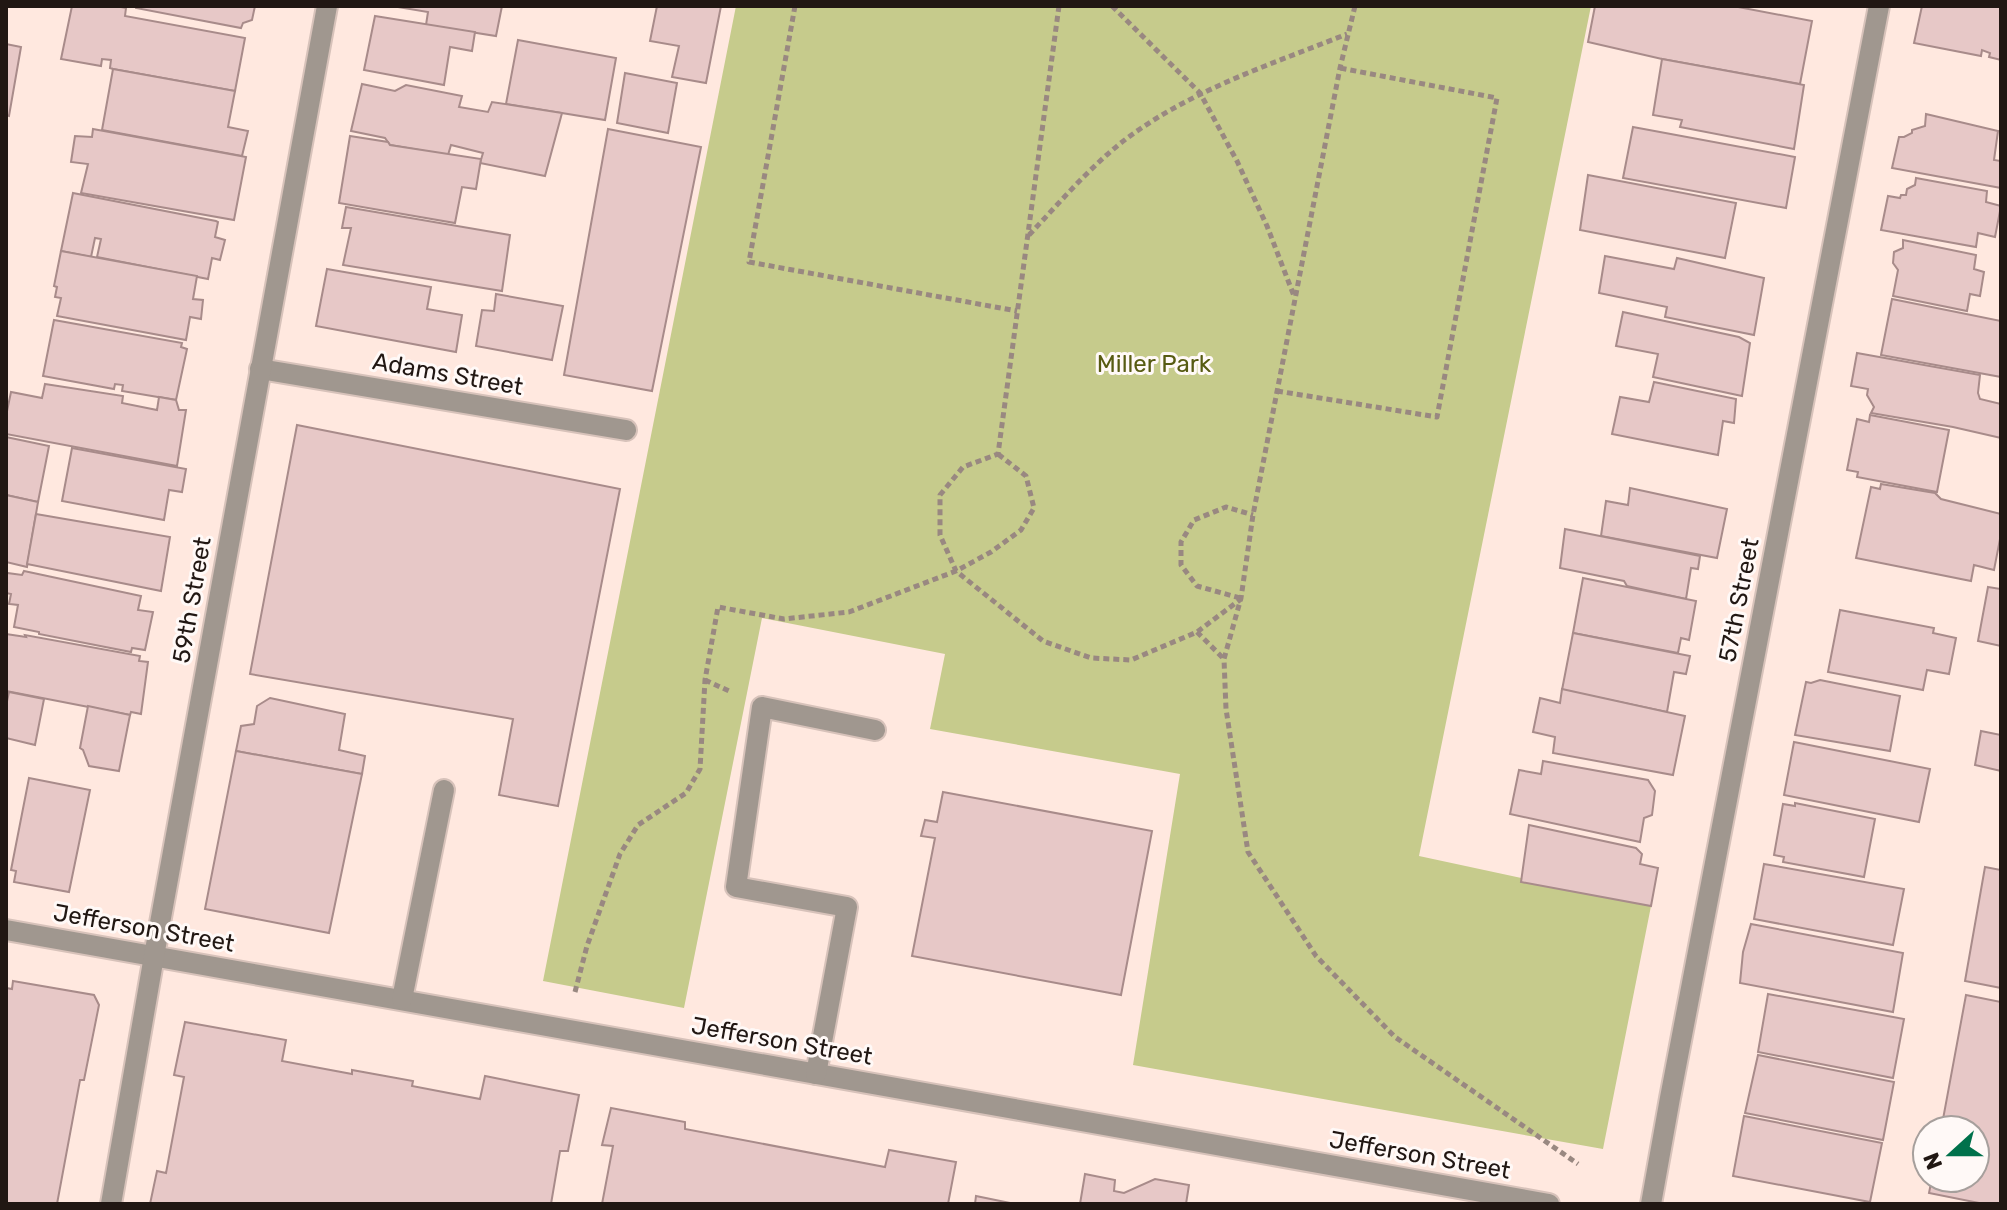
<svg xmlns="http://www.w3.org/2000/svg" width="2007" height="1210" font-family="Rubik,sans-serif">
<rect width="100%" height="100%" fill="#ffe8df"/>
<path fill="#c6cb8c" d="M736 6H1591L1419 856 1651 906 1603 1149 1133 1065 1180 774 930 729 945 654 762 618 684 1008 543 981Z"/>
<g fill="#e7c8c7" stroke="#a88b8a" stroke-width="2">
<path d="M72 6H116L126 8 125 16 245 38 235 91 113 69 110 68 111 60 102 59 101 66 61 59Z"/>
<path d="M136 6H255L252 20 243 23 241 28 136 8Z"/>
<path d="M392 6H502L496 36 426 25 428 12Z"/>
<path d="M657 6H721L706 83 672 77 679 46 650 41Z"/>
<path d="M1595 6H1733L1812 21 1800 84 1662 59 1588 42Z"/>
<path d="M1922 6H2001V60L1989 57 1990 53 1982 50 1981 56 1914 43Z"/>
<path d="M375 16 475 32 472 51 450 47 444 85 364 70Z"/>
<path d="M518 40 616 58 605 120 506 104Z"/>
<path d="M6 44 21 47 9 116 6 115Z"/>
<path d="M1662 59 1804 85 1794 149 1680 127 1682 120 1653 115Z"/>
<path d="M113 69 235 91 228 127 248 131 242 156 102 130Z"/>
<path d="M625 73 677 83 668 133 617 123Z"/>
<path d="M362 84 395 91 406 85 462 96 459 107 488 112 492 102 562 113 545 176 480 163 483 153 451 145 448 155 390 145 385 138 351 131Z"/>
<path d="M1926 114 1998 131 1994 160 2001 161V188L1892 168 1899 137H1904L1912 133V130L1925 126Z"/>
<path d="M1633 127 1795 157 1786 208 1623 178Z"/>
<path d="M93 129 246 157 234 220 81 193 88 164 71 162 75 136 92 137Z"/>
<path d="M608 129 701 147 652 391 564 375Z"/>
<path d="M350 136 388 142 390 145 481 159 476 189 462 187 455 223 339 203Z"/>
<path d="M1588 175 1736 203 1725 258 1580 230Z"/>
<path d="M1916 178 1987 191 1986 202 2001 206 1995 237 1978 233 1976 247 1881 230 1888 196 1900 198 1901 195H1906L1907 189 1915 185Z"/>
<path d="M73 193 216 221 218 222 215 237 225 240 220 260 212 258 208 279 97 257 101 239 95 238 91 257 61 251Z"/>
<path d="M346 207 510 235 502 291 343 265 351 228H342Z"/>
<path d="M1903 240 1976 255 1974 269 1984 272 1980 296 1970 294 1967 311 1893 296 1898 270 1893 263 1894 252 1903 248Z"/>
<path d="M61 251 197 276 193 299 203 300 201 319 190 317 186 340 57 316 61 298 55 297 57 287 54 286Z"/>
<path d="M1605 256 1674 269 1677 258 1764 278 1754 335 1665 317 1667 307 1599 293Z"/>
<path d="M327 269 431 287 427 309 462 315 456 352 316 326Z"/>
<path d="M496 294 563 306 552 360 476 346 482 310 494 311Z"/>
<path d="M1892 299 2001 321V377L1881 355Z"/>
<path d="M1623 312 1739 337 1750 343 1742 396 1653 377 1658 354 1616 346Z"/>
<path d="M54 320 182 343 181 347 187 349 176 400 122 391 123 385 115 384 114 389 43 376Z"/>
<path d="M1857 353 1980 375 1978 393 1980 399 2001 404V438L1953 427 1871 413 1874 407 1867 395 1868 389 1851 386Z"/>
<path d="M1654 382 1736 399 1734 423 1723 421 1718 455 1612 434 1620 397 1649 402Z"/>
<path d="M45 384 123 396 122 403 157 410 159 397 176 400 179 410H186L177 466 6 434V416L11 392 42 398Z"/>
<path d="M1870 415 1949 430 1937 492 1857 477 1858 472 1847 470 1857 419 1869 422Z"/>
<path d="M297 425 620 489 558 806 499 795 513 719 250 674Z"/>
<path d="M6 437 49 446 38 502 6 495Z"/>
<path d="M72 448 186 469 182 492 169 490 164 520 62 501Z"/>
<path d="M1881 484 1935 493 1941 499 2001 514V534L1994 570 1974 565 1971 581 1856 558 1871 487 1880 489Z"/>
<path d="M1630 488 1727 509 1717 558 1601 536 1606 501 1628 505Z"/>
<path d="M6 495 38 502 27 567 6 562Z"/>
<path d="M36 514 170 537 161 591 27 564Z"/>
<path d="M1565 529 1700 556 1698 569 1691 568 1686 599 1627 586 1624 581 1560 568Z"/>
<path d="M24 571 141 596 138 610 153 612 145 650 132 648 131 652 39 634V632L14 627 18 605 9 604 11 594 6 593 7 573 22 575Z"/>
<path d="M1583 578 1696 601 1689 640 1681 638 1678 653 1573 633Z"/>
<path d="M1988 587 2001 589V646L1978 641Z"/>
<path d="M1840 610 1934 628 1933 633 1956 638 1949 674 1927 670 1923 690 1828 672Z"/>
<path d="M1573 633 1690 656 1686 674 1674 672 1667 712 1562 690Z"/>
<path d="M6 634 26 637 25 635 140 656 139 661 148 662 141 714 131 712 130 715 6 691Z"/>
<path d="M1820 680 1900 696 1890 751 1795 735 1806 682 1811 683Z"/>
<path d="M1562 689 1685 716 1673 775 1553 753 1555 737 1533 732 1540 698 1560 703Z"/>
<path d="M9 692 44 699 35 745 6 738V706Z"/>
<path d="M270 698 345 714 339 750 365 756 362 774 236 751 241 726 254 724 257 706Z"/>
<path d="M88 706 130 715 119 771 89 766 83 750 80 748Z"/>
<path d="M1981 731 2001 735V771L1975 765Z"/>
<path d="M1794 742 1930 769 1919 822 1784 795Z"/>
<path d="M236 751 362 774 329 933 205 909Z"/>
<path d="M1543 761 1648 780 1655 791 1652 815 1644 818 1640 842 1510 814 1519 770 1541 774Z"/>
<path d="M29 778 90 790 69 892 14 882 16 871 11 870Z"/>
<path d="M943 792 1152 831 1121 995 912 956 935 838 921 836 925 820 937 822Z"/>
<path d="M1795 803 1875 819 1864 877 1783 862 1784 857 1774 855 1783 804 1795 806Z"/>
<path d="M1529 825 1636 848 1642 854 1640 864 1658 868 1651 906 1521 882Z"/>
<path d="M1764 864 1904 889 1893 945 1754 919Z"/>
<path d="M1985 867 2001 870V988L1965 981Z"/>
<path d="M1751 924 1903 953 1893 1012 1740 983 1743 952Z"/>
<path d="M13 981 94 995 99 1005 84 1080H80L57 1204H6V988L12 989Z"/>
<path d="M1768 994 1904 1019 1893 1078 1758 1052Z"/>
<path d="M1966 995 2001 1002V1204H1984L1929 1193 1932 1178H1975V1130H1941Z"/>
<path d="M185 1022 286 1040 282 1061 352 1074V1070L413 1081 412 1086 480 1099 485 1076 579 1095 568 1151H560L551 1204H150L157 1171 166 1173 184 1077 174 1075Z"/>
<path d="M1758 1055 1894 1082 1883 1140 1745 1113Z"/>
<path d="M611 1108 685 1122V1129L885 1167 889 1150 956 1162 948 1204H602L613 1146 602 1145Z"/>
<path d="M1744 1116 1882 1143 1870 1202 1733 1176Z"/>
<path d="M1085 1174 1115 1180 1114 1191 1124 1193 1155 1179 1189 1185 1186 1204H1080Z"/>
<path d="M976 1196 1015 1204H975Z"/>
</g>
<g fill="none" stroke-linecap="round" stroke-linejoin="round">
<defs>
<g id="minor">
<path d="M260 369 626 430"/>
<path d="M6 930 1549 1204"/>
<path d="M402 999 444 790"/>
<path d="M816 1074 847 907 736 887 762 707 875 730"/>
<path d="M111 1204 154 956 327 6"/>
<path d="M1651 1204 1670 1098 1879 6"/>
</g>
</defs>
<use href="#minor" stroke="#d7c2ba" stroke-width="24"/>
<g stroke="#998881" stroke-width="5" stroke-dasharray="6 4" stroke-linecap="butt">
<path d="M795 6 749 262 1017 311"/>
<path d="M1059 6 998 454 963 467 940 495V535L956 571 1043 641 1091 658 1131 660 1197 632 1241 599"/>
<path d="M1112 6 1200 93 1237 161 1267 226 1294 296"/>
<path d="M1355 6 1340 68 1253 515 1241 598 1224 659 1226 709 1248 852 1316 956 1395 1037 1578 1164"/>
<path d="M1029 235C1064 198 1098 157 1140 129 1203 86 1277 62 1347 34"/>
<path d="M1277 391 1437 417 1497 98 1340 68"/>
<path d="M1240 598 1197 586 1181 565V542L1194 520 1226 507 1253 515"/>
<path d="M1197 632 1224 659"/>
<path d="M705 680 729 691"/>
<path d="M575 992 587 946 620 854 638 825 686 793 700 769 705 680 718 607 784 619 849 612 956 571 991 552 1021 530 1034 508 1026 476 998 454"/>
</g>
<use href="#minor" stroke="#a0978f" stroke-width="20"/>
</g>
<g text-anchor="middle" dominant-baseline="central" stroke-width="6" stroke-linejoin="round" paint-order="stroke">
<g font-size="24" fill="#575b12" stroke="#fff9f7">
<text x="1154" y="364">Miller Park</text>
</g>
<g font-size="24" fill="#211713" stroke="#fff9f7">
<text transform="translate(448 374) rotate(10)">Adams Street</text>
<text transform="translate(192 600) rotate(-80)">59th Street</text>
<text transform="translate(1739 600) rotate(-79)">57th Street</text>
<text transform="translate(144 928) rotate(10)">Jefferson Street</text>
<text transform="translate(782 1041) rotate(10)">Jefferson Street</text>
<text transform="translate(1420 1155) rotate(10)">Jefferson Street</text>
</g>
</g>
<rect width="2007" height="1210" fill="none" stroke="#211713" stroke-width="16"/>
<g transform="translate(1951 1154) rotate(249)"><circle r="38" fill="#fff9f7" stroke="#a69f9c" stroke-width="2"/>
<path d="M0-6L14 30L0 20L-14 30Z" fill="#00714b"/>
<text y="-12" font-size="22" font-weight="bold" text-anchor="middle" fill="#211713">N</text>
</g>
</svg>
